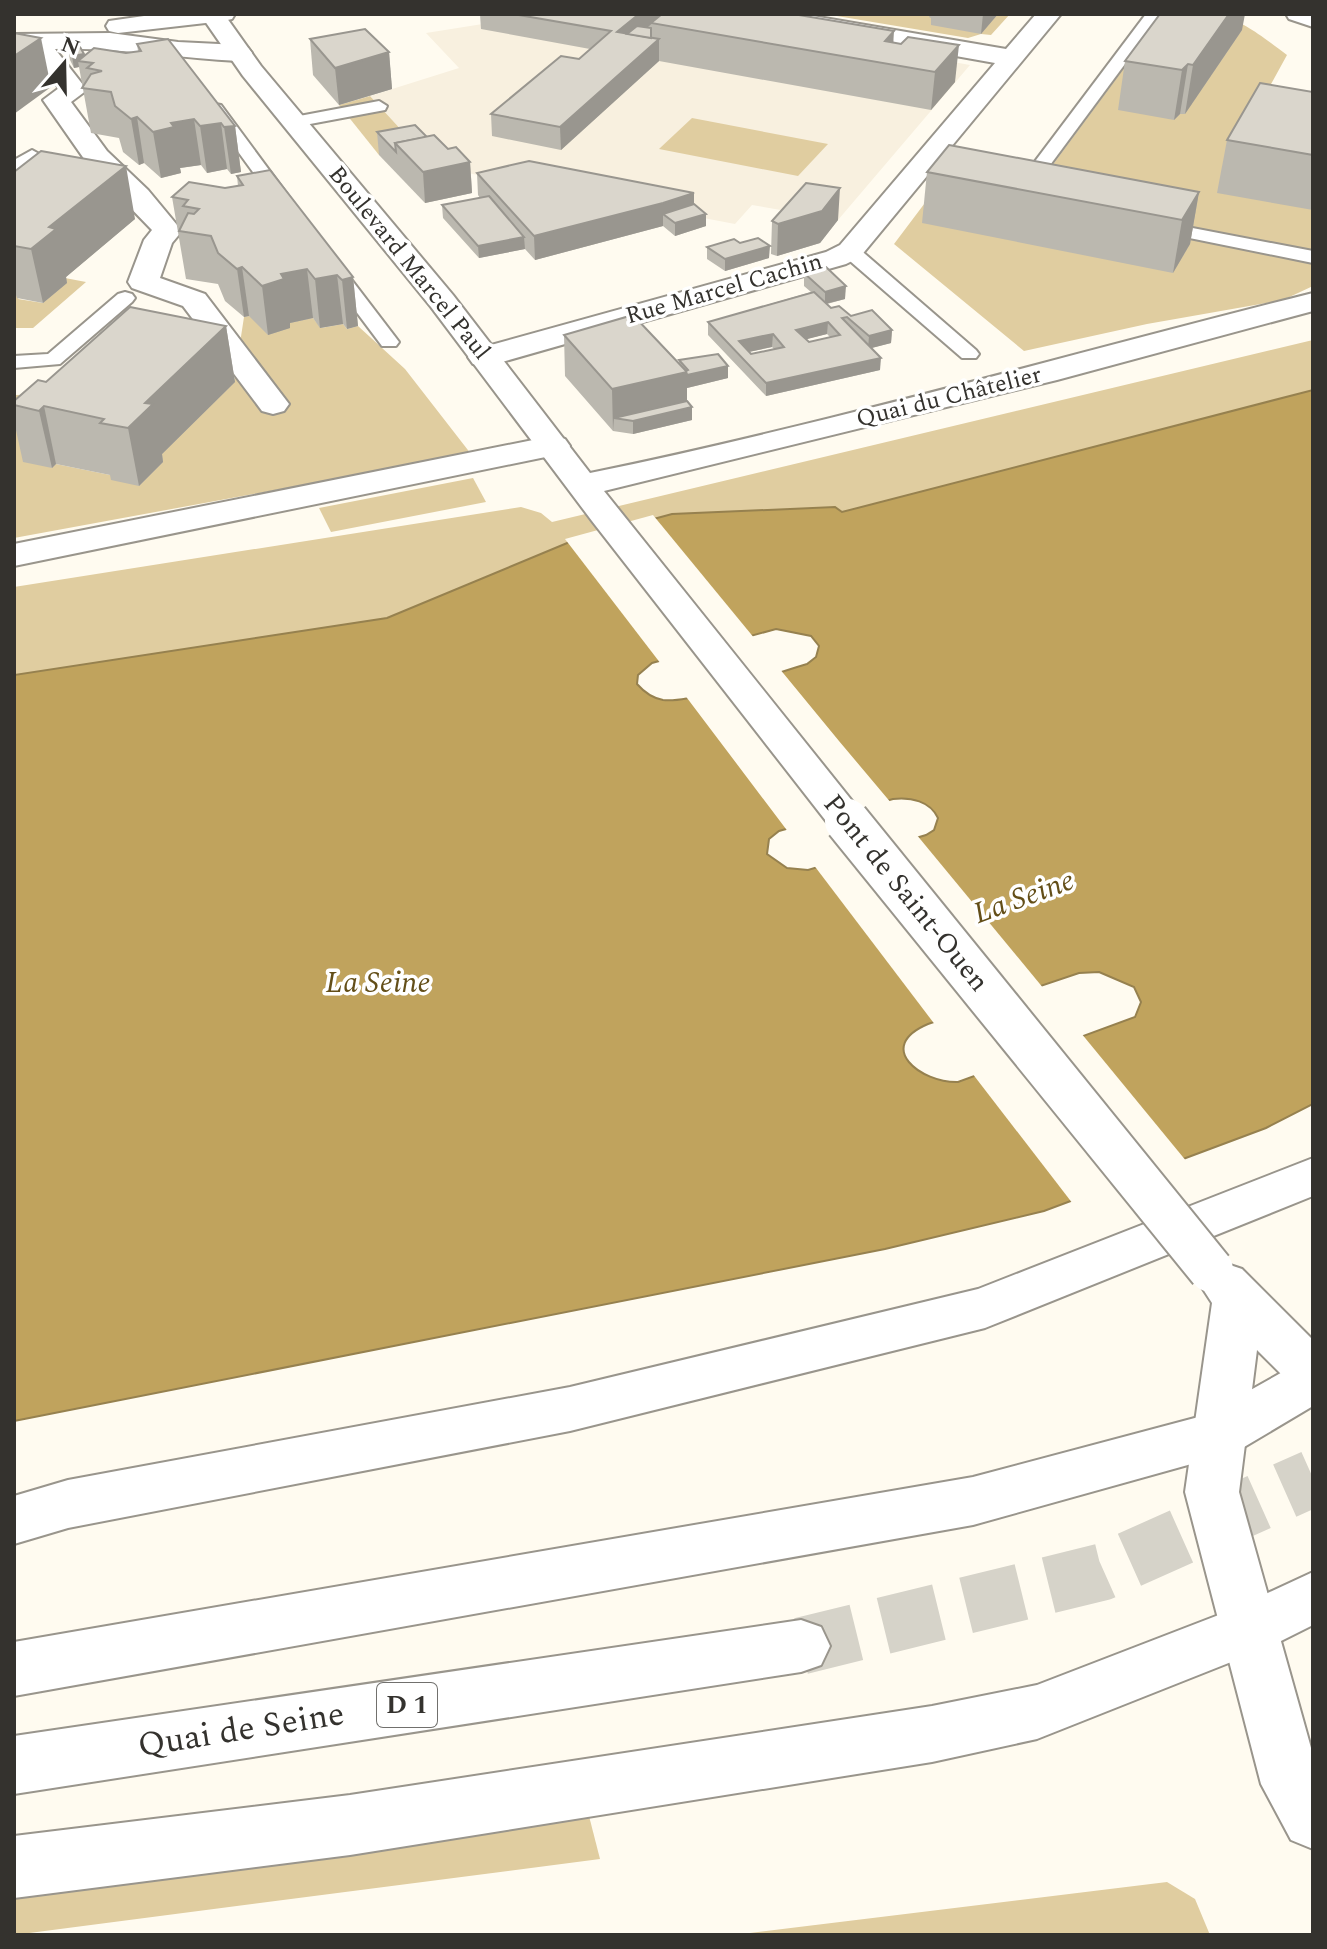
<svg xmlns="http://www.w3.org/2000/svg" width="1327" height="1949" font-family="Spectral,serif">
<rect width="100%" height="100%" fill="#fffbf0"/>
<path fill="#f8f0df" d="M684 14 970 65 838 220 752 205 735 224 436 167 370 96 459 68 426 33 489 23Z"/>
<g fill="#e0cda0">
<path d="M825 14H1010L991 35 981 34 968 38Z"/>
<path d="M1164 14C1231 14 1233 14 1287 55L1253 117 1313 129V286L1283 300 1147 324 1024 351 894 244 952 167 1040 182Z"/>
<path d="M370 96 417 147 379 155 339 105Z"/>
<path d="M692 118 828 144 798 176 659 149Z"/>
<path d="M65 278 86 282 33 328H14V292L22 294 18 299 43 303Z"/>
<path d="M249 316 287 323 313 318 321 328 343 324 347 329 358 326 405 369 471 454 14 538V395L76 394 51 468 56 464 115 476 155 460 234 382 244 317Z"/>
<path d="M1313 340V390L842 512 835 507 572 541 387 618 14 675V587L521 507 541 513 552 522Z"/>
<path d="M473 478 486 502 331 532 319 508Z"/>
<path d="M589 1816 600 1859 14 1935V1889Z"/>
<path d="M1167 1882 1195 1899 1210 1935H734Z"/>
</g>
<path fill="#c0a35d" stroke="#96814f" stroke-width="2" fill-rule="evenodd" d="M1313 390V1104L1266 1128 1044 1211 885 1249 14 1421V675L387 618 572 541 672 514 835 507 842 512ZM776 629 811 636 819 646 816 657 807 664C776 673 690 704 663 700 652 698 644 692 637 684L638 675 652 663ZM893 799C911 797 930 801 938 818L934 830 926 835 808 870 787 868 767 854 769 839 779 831ZM1099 972 1134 987 1141 1002 1135 1017 958 1082C921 1083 874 1047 928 1024L1079 973Z"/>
<g fill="#fffbf0">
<path d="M653 515 755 639 661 664 565 539Z"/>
<path d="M779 668 839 741 892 804 789 833 684 694Z"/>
<path d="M916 834 1044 989 936 1026 813 864Z"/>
<path d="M1081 1033 1187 1162 1073 1204 972 1073Z"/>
</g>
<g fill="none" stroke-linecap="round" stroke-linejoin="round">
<path stroke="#d6d3c9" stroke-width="57" stroke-dasharray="57 28" stroke-linecap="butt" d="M801 1646 1102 1572 1313 1478"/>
<defs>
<g id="lane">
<path d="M1146 14H1162L1039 180H1027L1024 176 1027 172Z"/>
<path d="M379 101 387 106 385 110 294 127 286 122 294 117Z"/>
<path d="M215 104 221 105 289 197 292 201 289 205H277L207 109Z"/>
<path d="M32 150 41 155 38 159 14 174V160Z"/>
<path d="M1156 221 1313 251V263L1150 230 1147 226 1150 222Z"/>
<path d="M850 245 857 247 976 350 979 354 976 358H962L843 255 841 251 843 247Z"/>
<path d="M334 264 341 266 396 338 399 342 396 346H382L325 270Z"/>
<path d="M125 292 132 294 135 298 132 302 60 364 14 368V356L48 354 118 294Z"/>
</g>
<g id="street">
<path d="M158 14H235L232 19 223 21 118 33 109 31 106 26 109 21Z"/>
<path d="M747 14H801L1006 49 1036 14H1061L860 257 846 264 495 364 484 366 473 364 468 357 473 350 826 252 840 245 995 63 759 21 750 19Z"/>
<path d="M1286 14H1313V27L1289 19Z"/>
<path d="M110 33 178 42 239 45 248 48 252 53 248 58 239 61C177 58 117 47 55 49L87 90 71 102 107 151 148 190 182 231 172 243 160 278 205 294 289 404 284 411 273 414 262 411 183 306 132 288 128 282 144 240 152 230 87 163 43 100 59 88 27 49H14L16 34Z"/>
<path d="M553 436 565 439 570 446 565 453 14 566V544Z"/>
<path d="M1313 1158V1196L985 1328 570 1431 68 1528 14 1544V1496L68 1480 570 1387 978 1289Z"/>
</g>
<g id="secondary">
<path d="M200 14H224L261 66 453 295 590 473C834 423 1072 353 1313 293V311L1057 380 604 491 861 812 867 821 861 830 847 834 833 830 592 521 431 307 243 76Z"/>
<path d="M1224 1263 1242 1269 1313 1340V1394L1295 1388 1257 1350 1239 1492 1313 1755V1849L1291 1840 1261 1784 1185 1492 1212 1303 1199 1283 1206 1269Z"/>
</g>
<g id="primary">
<path d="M1313 1358V1406L1239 1450 1220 1456 973 1525 14 1696V1642L973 1477 1206 1415 1295 1365Z"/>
<path d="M1313 1572V1625L1269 1647 1037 1739 932 1762 350 1855 14 1898V1836L350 1795 932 1706 1037 1685 1229 1611Z"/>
<path d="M801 1620 821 1627 830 1646 821 1665 801 1672 14 1794V1736Z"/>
</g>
</defs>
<use href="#lane" stroke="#99958c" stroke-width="4"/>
<use href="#street" stroke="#99958c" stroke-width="4"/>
<use href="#secondary" stroke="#99958c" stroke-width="4"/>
<use href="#primary" stroke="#99958c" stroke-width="4"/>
<use href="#lane" fill="#fff" fill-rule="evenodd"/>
<use href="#street" fill="#fff" fill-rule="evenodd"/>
<use href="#secondary" fill="#fff" fill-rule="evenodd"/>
<use href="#primary" fill="#fff" fill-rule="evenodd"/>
<defs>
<path id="secondary-bridge" d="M847 821 1211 1270"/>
</defs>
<use href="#secondary-bridge" stroke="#99958c" stroke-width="48" stroke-linecap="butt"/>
<use href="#secondary-bridge" stroke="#fff" stroke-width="44"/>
</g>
<g fill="#bbb8af" fill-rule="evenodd">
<path d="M480 14H727L894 42 955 82 931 110 659 61 561 150 492 136 491 114 579 59 590 49 481 29Z"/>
<path d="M930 14H998L981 34 931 25V18L929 17Z"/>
<path d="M1242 30 1185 114H1180L1174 120 1118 110 1125 61Z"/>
<path d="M310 39 389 52 392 89 339 105 313 75Z"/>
<path d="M137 44 235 126 241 172 231 174 227 169 207 173 201 165 180 168 181 173 161 178 144 163 139 165 123 152 119 138 91 133 79 67 74 68 70 60 68 49 84 54V56L126 53 138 51Z"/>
<path d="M1313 92V210L1217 193 1227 140Z"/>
<path d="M377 132 427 137 470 162 472 193 425 203 379 155Z"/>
<path d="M14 172 135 219 66 277 67 283 43 303 17 298 15 292H14Z"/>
<path d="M927 172 1199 192 1190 244 1173 273 922 223Z"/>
<path d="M477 173 694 193V204L706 226 675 236 663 226 535 260 525 249 479 258 443 218 442 205 480 198 478 195Z"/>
<path d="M237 176 353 277 358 326 347 329 343 324 320 328 313 318 290 323V328L268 335 249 316 244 317 225 301 218 284 186 279 172 197 238 186Z"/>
<path d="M838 220 820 243 777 256 771 254 772 221Z"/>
<path d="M740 243 769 258 725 271 707 259V247Z"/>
<path d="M804 273 845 299 827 304 831 308 892 330 891 343 871 348 880 370 766 396 708 335V322L811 292 804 286ZM827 334 830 337 809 342 806 339ZM772 347 774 349 751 354 749 352Z"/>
<path d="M226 326 235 382 162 454 163 462 139 486 111 480 110 475 56 464 52 468 23 462 14 421V401L46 382Z"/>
<path d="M564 335 679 364V360L728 366V378L687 388V401L692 420 633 434 613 431 565 376Z"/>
</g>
<g fill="#99968f">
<path d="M639 14 662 15 628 44 617 32Z"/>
<path d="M983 14H998L981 34Z"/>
<path d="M1229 14H1245L1242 30 1185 114 1193 65Z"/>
<path d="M894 31 892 65 885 41Z"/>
<path d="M41 38 51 87 14 114V56Z"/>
<path d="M659 39V61L561 150 560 127Z"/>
<path d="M959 45 955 82 931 110 935 72Z"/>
<path d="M389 52 392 89 339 105 335 68Z"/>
<path d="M84 54 85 62 78 61 79 67 74 68 72 56Z"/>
<path d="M1188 64 1180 114 1174 120 1182 70Z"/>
<path d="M137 117 144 163 139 165 131 119Z"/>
<path d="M194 119 201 165 180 168 181 173 161 178 153 132 171 123Z"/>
<path d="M221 123 227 169 207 173 200 126Z"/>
<path d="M235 126 241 172 231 174 224 127Z"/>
<path d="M470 162 472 193 425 203 423 172Z"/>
<path d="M126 166 135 219 66 277 67 283 43 303 31 249 49 227Z"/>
<path d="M840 188 838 220 820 243 777 256 778 224Z"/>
<path d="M1199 192 1190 244 1173 273 1182 220Z"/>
<path d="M694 193V216L663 214V226L535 260 534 236Z"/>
<path d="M706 214V226L675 236V223Z"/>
<path d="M524 237 525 249 479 258 478 246Z"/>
<path d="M770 246 769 258 725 271V259Z"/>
<path d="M242 267 249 316 244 317 237 269Z"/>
<path d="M307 269 313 318 290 323V328L268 335 262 286 281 274Z"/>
<path d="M337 275 343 324 320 328 315 279Z"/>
<path d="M353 277 358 326 347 329 342 280Z"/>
<path d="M846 286 845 299 825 304V292Z"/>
<path d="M828 322 827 334 796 342V330Z"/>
<path d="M226 326 235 382 162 454 163 462 139 486 128 428 145 403Z"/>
<path d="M892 330 891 343 868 349 869 336Z"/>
<path d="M773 334 772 347 739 354V341Z"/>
<path d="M881 358 880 370 766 396V383Z"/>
<path d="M728 366V378L687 388V408L692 407V420L633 434V421L614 418 613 431 612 389 687 372Z"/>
<path d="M44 406 56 464 52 468 39 411Z"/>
</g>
<g fill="#dad6cc" stroke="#99968f" stroke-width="2" fill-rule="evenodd">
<path d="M513 14H639L617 32 659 39 560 127 491 114 561 56 579 59 611 31Z"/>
<path d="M662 14H727L734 15 736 14H793L894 31 885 41 901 44 908 37 959 45 935 72 651 23Z"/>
<path d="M1160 14H1229L1193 65 1188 64 1182 70 1125 61Z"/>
<path d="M637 26 651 28V38L627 34Z"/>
<path d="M365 29 389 52 335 68 310 39Z"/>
<path d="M14 33 41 38 14 56Z"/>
<path d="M168 39 235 126 224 127 221 123 200 126 194 119 171 123 174 127 153 132 137 117 131 119 115 106 111 92 82 88 91 74 102 71 87 68 93 63 78 61 94 48 126 53 141 51 137 44Z"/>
<path d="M80 47 84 54 72 56 68 49Z"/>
<path d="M1260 83 1313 92V155L1227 140Z"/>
<path d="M415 125 427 137 395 143 396 152 377 132Z"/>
<path d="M434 135 448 149 456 147 470 162 423 172 395 143Z"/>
<path d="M949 145 1199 192 1182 220 927 172Z"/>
<path d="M41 151 126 166 49 227 56 229 31 249 14 246V172Z"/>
<path d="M529 161 694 193 663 203 534 236 477 173Z"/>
<path d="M270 170 353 277 342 280 337 275 315 279 307 269 281 274 284 279 262 286 242 267 237 269 218 253 211 236 179 231 188 213 194 214 199 209 183 206 188 200 172 197 189 182 225 188 243 185 237 176Z"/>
<path d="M806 183 840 188 822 211 778 224 772 221Z"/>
<path d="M489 196 524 237 478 246 442 205Z"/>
<path d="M694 204 706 214 675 223 663 214Z"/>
<path d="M758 238 770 246 725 259 707 247 734 239 740 243Z"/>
<path d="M826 267 846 286 825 292 804 273Z"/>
<path d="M814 292 831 308 839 306 851 316 872 310 892 330 869 336 847 317 842 318 881 358 766 383 708 322ZM828 322 840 335 809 342 796 330ZM773 334 784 347 751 354 739 341Z"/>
<path d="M130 307 226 326 145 403 153 404 128 428 100 423 104 419 44 406 39 411 14 405V401L38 380 46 382Z"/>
<path d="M633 315 687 372 612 389 564 335Z"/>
<path d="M718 354 728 366 687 375 686 371 688 370 679 360Z"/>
<path d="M687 401 692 407 633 421 614 418Z"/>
</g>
<g text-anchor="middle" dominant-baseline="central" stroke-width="7" stroke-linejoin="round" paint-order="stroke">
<g font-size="24" fill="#34322e" stroke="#fff">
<text transform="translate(409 263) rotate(51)">Boulevard Marcel Paul</text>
<text transform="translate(724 289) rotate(-16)">Rue Marcel Cachin</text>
<text transform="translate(949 397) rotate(-14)">Quai du Châtelier</text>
</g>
<rect fill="#fff" stroke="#71706d" stroke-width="2" x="377" y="1683" width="60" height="44" rx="6"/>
<g font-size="26" font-weight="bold" fill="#34322e">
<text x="407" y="1705">D 1</text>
</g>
<g font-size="28" fill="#34322e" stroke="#fff">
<text transform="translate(906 893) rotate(51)">Pont de Saint-Ouen</text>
</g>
<g font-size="30" font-style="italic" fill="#634e18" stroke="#fff">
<text transform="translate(1024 897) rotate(-20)">La Seine</text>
<text x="378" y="983">La Seine</text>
</g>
<g font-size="34" fill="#34322e" stroke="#fff">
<text transform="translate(241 1730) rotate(-9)">Quai de Seine</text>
</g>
</g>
<rect width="1327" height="1949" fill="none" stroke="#34322e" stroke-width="32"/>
<g transform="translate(64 64) rotate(20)" stroke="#ffffff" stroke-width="6" paint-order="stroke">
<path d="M0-6L14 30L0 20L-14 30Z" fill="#34322e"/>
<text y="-12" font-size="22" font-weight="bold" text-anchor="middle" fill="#34322e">N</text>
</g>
</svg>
